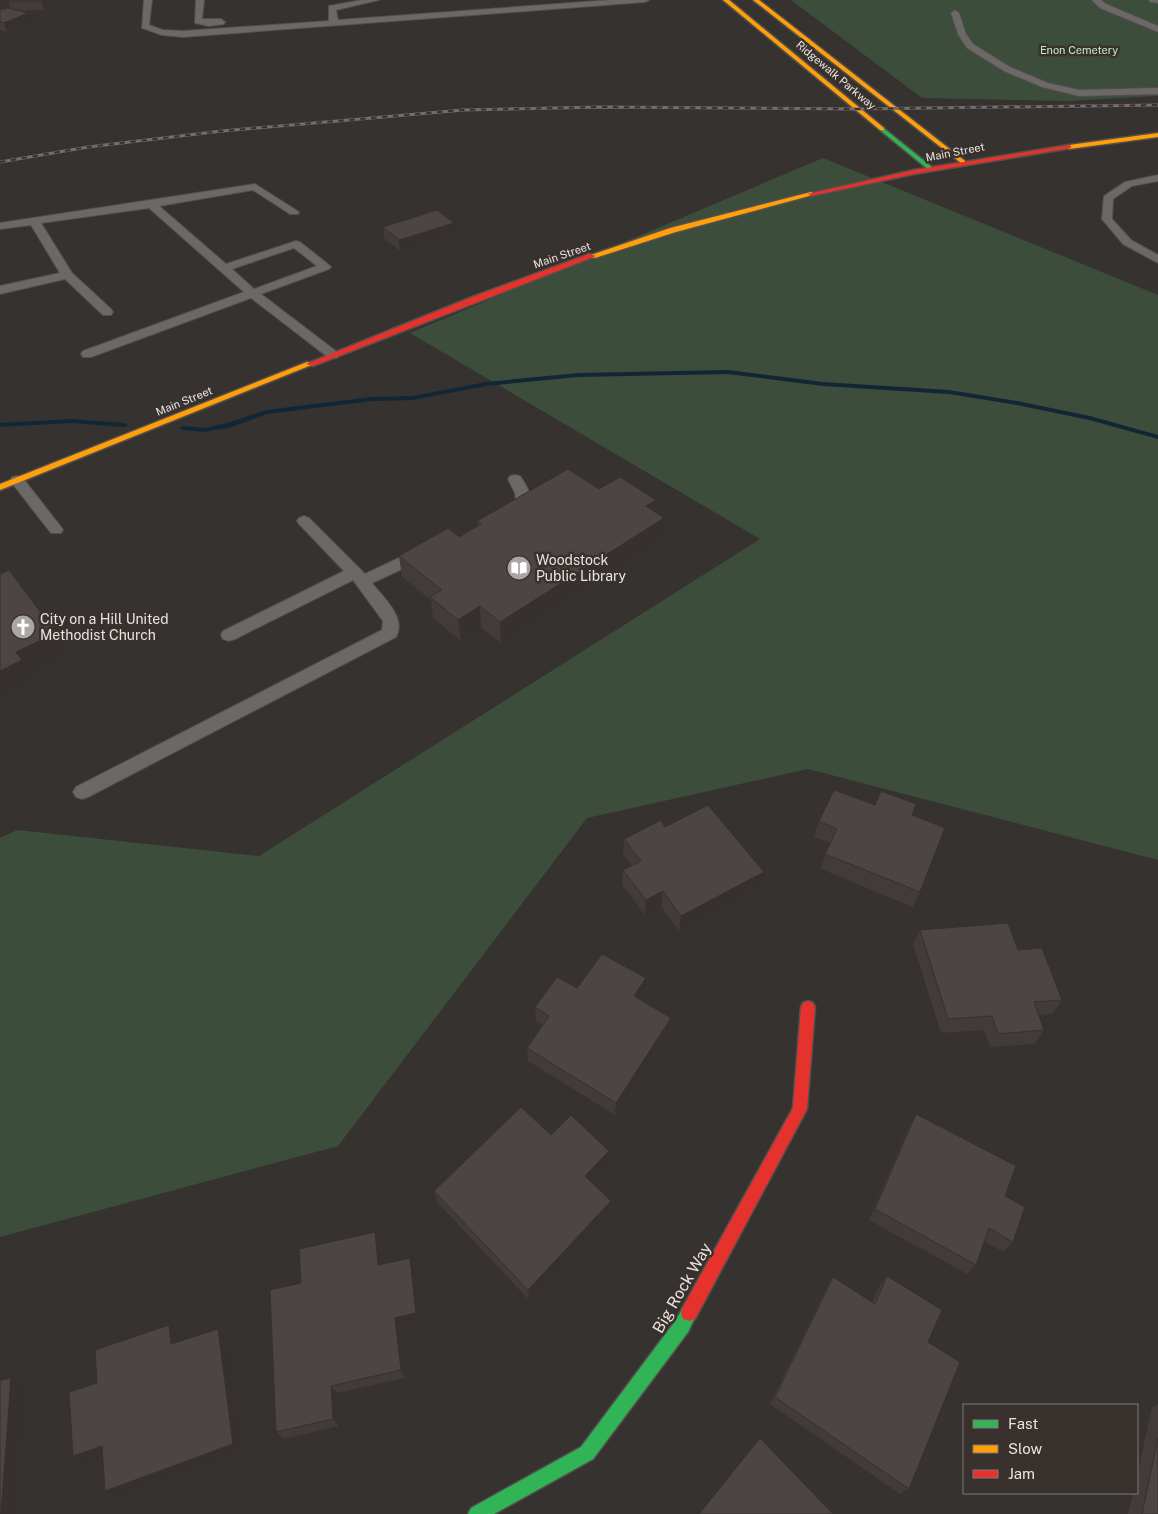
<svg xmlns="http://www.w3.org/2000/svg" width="1158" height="1514" font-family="'Public Sans',sans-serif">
<rect width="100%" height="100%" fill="#353230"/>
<g fill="#3d4d3c">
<path d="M791 0H1158V96L1067 101 922 98Z"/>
<path d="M823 158 1158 295V860L808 769 587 818 338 1146 0 1237V838L17 830 259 856 760 539 410 333Z"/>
</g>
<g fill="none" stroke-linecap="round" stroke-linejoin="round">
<g fill="#122736" fill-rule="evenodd">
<path d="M728 370 823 382 949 390 1017 401 1090 416 1158 435V439L1089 420 1017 405 949 394 823 386 728 374 578 377 486 386 413 400 372 401 267 414 232 427 204 432 183 430 179 428 183 426 204 428 227 423 266 410 372 397 413 396 486 382 578 373Z"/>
<path d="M72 419 124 423 128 425 124 427 72 423 0 427V423Z"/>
</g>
<defs>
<g id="lane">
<path d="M144 0H152L149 25 163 30 183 31 329 21V6L362 0H379L336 10 338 20 611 0H649L645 2 183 37 162 35 142 28Z"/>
<path d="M196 0H204L202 19H221L225 22 224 24 209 26 195 23Z"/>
<path d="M1092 0H1101L1106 4 1158 26V32L1100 8Z"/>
<path d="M1149 0H1158V3L1150 2Z"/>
<path d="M955 10 959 13 966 34 973 44 1010 67 1048 83 1079 90 1158 88V94L1079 96 1042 87 1004 71 967 48 958 34 951 13Z"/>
<path d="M1158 175V181L1132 186 1113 199 1112 219 1131 240 1158 255V263L1123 244 1102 219 1104 196 1125 182Z"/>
<path d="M255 184 299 212 298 214H290L253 190 159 206 226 264 296 241 300 242 329 265 331 267 329 269 261 294 337 352 339 355 337 358H329L251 298 91 357H83L81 354 83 351 244 292 149 208 41 223 72 273 111 309 113 312 111 315H103L65 279 0 294V286L60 273 31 225 0 229V223ZM294 248 317 266 254 289 232 269Z"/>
<path d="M515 475 520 476C524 482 530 490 530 498 531 510 518 518 508 515L506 512 516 501 515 493 508 479 510 476Z"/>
<path d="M17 476 22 477 61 527 63 530 61 533H51L12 483 10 480 12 477Z"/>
<path d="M304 516 309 518 365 574 416 550H426L429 554 426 558 372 583C383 597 407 618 396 637L88 797 82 799 76 797 73 792 76 787 382 630 383 621 353 580 235 639 229 641 223 639 221 635 223 631 344 571 299 524 297 521 299 518Z"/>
</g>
<g id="fast">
<path d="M882 127 933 168V170H929L880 130V128Z"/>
<path d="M689 1305 695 1307 697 1313 688 1332 593 1459 494 1514H468L471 1508 581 1447 676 1320 683 1307Z"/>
</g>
<g id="slow">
<path d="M723 0H729L884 128V130H880Z"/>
<path d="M753 0H759L965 161V163H961Z"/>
<path d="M1158 133V137L1069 149 1066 147 1069 145Z"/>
<path d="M811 192 813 193V195L676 232 595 258 588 256 670 228Z"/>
<path d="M307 362 314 364 0 490V484Z"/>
</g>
<g id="jam">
<path d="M1069 145 1071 146V148L914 174 811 196 808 194 914 170Z"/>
<path d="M589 254 596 256 313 366 306 364 472 297Z"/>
<path d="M808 1001 813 1003 815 1007 807 1109 695 1319 689 1321 683 1319 681 1313 683 1307 793 1108 801 1007 803 1003Z"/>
</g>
</defs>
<use href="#lane" stroke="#524f4d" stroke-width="2"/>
<use href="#fast" stroke="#524f4d" stroke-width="3"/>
<use href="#slow" stroke="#524f4d" stroke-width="3"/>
<use href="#jam" stroke="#524f4d" stroke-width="3"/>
<use href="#lane" fill="#6b6867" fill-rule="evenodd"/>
<use href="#fast" fill="#30b455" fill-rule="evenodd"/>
<use href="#slow" fill="#ff9f0a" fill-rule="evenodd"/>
<use href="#jam" fill="#e5322d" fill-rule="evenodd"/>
<defs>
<path id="rail" d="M0 162 88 147 222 131 463 110 602 107 858 109 1158 105"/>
</defs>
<use href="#rail" stroke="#726f6e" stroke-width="3"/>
<use href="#rail" stroke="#38312d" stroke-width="2" stroke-dasharray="5.5" stroke-linecap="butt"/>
</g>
<g fill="#423b3a">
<path d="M52 0 44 10 18 11 31 23 7 32 0 30V10L11 9 8 1Z"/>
<path d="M383 227 455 233 400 251 384 238Z"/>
<path d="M655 512 663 539 501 643 481 628 461 641 433 618 431 600 402 577 399 556 459 537 477 526V521Z"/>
<path d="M875 805 912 815 920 892 913 907 821 869 825 854 830 843 814 837 819 821Z"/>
<path d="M665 827 761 887 679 931 661 906 645 915 622 885 623 870 632 865 623 854 624 839Z"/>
<path d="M920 930 1018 950 1062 1000 1052 1014 1038 1015 1044 1030 1034 1044 990 1047 984 1030 941 1033 913 944Z"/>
<path d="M577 988 645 992 639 1000 671 1018 669 1031 615 1115 528 1061 527 1048 543 1025 536 1021 535 1007Z"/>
<path d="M916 1114 1005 1196 1013 1242 1003 1252 984 1241 976 1265 967 1274 869 1220 909 1127Z"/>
<path d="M551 1135 609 1151V1162L591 1182 611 1201 610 1212 529 1300 437 1202 434 1191Z"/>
<path d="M380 1243 382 1264 414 1268 420 1322 400 1327 405 1378 337 1393 339 1426 284 1439 276 1432 301 1283Z"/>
<path d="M887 1276 928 1342 909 1489 900 1494 770 1404 827 1287 833 1277 872 1302 880 1285Z"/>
<path d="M1158 1404V1514H1128L1133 1493H1137V1475L1152 1407Z"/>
</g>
<g fill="#363030">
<path d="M42 0H52L44 10 41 1Z"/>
<path d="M28 13 31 23 7 32 4 23Z"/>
<path d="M454 223 455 233 400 251 399 240Z"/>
<path d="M656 500 654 521 646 506Z"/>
<path d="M664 518 663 539 501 643 500 622Z"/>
<path d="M480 606 481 628 461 641 458 620Z"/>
<path d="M56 633 67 654 29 672 34 681 0 698V671L16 652Z"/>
<path d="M764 872 761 887 679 931 681 916Z"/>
<path d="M663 891 661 906 645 915 646 900Z"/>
<path d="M646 978 645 992 632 1010 634 996Z"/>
<path d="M671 1018 669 1031 615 1115 616 1103Z"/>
<path d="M609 1151V1162L585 1188V1176Z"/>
<path d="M611 1201 610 1212 529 1300 528 1290Z"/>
<path d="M375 1232 380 1243 383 1274 378 1265Z"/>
<path d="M410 1258 414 1268 420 1322 400 1327 405 1378 401 1370 395 1318Z"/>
<path d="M169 1325 179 1333 181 1353 171 1344Z"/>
<path d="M218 1329 227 1337 242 1450 117 1496 105 1491Z"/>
<path d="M11 1378 25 1385 16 1514H1Z"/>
<path d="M331 1386 337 1393 339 1426 333 1419Z"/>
<path d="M102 1446 114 1452 86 1462 73 1456Z"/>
</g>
<g fill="#4d4544" stroke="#363030">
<path d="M10 0H42L41 1H8Z"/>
<path d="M8 8 28 13 4 23 0 22V10Z"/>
<path d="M437 210 454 223 399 240 383 227Z"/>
<path d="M568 469 599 489 620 477 656 500 646 506 664 518 500 622 480 606 458 620 430 597 442 590 399 556 448 528 459 537 481 524 477 521Z"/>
<path d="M9 570 56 633 16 652 22 660 0 671V574Z"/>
<path d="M834 790 875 805 881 791 916 804 912 815 945 828 920 892 825 854 837 829 819 821Z"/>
<path d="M708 805 764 872 681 916 663 891 646 900 623 870 641 861 624 839 661 820 665 827Z"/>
<path d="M1008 923 1018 950 1042 948 1062 1000 1034 1002 1044 1030 998 1034 992 1016 948 1019 920 930Z"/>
<path d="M602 954 646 978 634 996 671 1018 616 1103 527 1048 549 1016 535 1007 557 977 577 988Z"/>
<path d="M521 1107 551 1135 571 1115 609 1151 585 1176 611 1201 528 1290 434 1191Z"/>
<path d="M916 1114 1016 1166 1005 1196 1025 1207 1013 1242 989 1228 976 1265 875 1209Z"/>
<path d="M375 1232 378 1265 410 1258 416 1313 395 1318 401 1370 331 1386 333 1419 276 1432 270 1290 301 1283 299 1249Z"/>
<path d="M887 1276 942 1310 928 1342 960 1362 909 1489 775 1397 833 1277 875 1304Z"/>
<path d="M169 1325 171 1344 218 1329 233 1444 105 1491 102 1446 73 1456 69 1392 97 1383 95 1350Z"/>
<path d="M11 1378 1 1514H0V1380Z"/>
<path d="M760 1438 833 1514H699Z"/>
<path d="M1158 1438V1514H1142Z"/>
</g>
<defs>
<symbol id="library-disc" viewBox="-11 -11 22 22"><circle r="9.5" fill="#aaa6a3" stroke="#38312d"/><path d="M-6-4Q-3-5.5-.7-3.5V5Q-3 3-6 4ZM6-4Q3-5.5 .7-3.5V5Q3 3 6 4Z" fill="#fff"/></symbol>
<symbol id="church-disc" viewBox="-11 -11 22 22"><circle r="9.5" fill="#aaa6a3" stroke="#38312d"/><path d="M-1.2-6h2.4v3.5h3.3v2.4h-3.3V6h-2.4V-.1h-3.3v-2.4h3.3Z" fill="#fff"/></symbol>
</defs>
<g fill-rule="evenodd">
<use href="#library-disc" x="505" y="554" width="28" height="28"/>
<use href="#church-disc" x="9" y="613" width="28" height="28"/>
</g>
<g text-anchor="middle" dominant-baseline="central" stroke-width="5" stroke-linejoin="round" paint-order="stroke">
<g font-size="11" fill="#c1ecc1" stroke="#38312d">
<text x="1079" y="50">Enon Cemetery</text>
</g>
<g font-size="11" fill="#e9e4e1" stroke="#38312d">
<text transform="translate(836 75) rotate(40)">Ridgewalk Parkway</text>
<text transform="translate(955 152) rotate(-11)">Main Street</text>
<text transform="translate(562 255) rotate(-19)">Main Street</text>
<text transform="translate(184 401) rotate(-22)">Main Street</text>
</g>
<g font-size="14" fill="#e9e4e1" stroke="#38312d" text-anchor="start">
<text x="536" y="560">Woodstock<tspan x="536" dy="16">Public Library</tspan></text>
<text x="40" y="619">City on a Hill United<tspan x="40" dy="16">Methodist Church</tspan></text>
</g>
<g font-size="16" fill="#e9e4e1" stroke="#38312d">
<text transform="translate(682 1288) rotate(-60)">Big Rock Way</text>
</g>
</g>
<rect x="963" y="1404" width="175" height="90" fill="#38312d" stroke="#7f7975"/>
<rect x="973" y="1420" width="25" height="8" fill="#30b455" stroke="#7f7975"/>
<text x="1008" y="1429" font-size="15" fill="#e9e4e1">Fast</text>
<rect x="973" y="1445" width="25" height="8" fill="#ff9f0a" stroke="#7f7975"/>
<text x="1008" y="1454" font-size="15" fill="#e9e4e1">Slow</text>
<rect x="973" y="1470" width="25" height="8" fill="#e5322d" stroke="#7f7975"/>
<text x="1008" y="1479" font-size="15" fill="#e9e4e1">Jam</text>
</svg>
